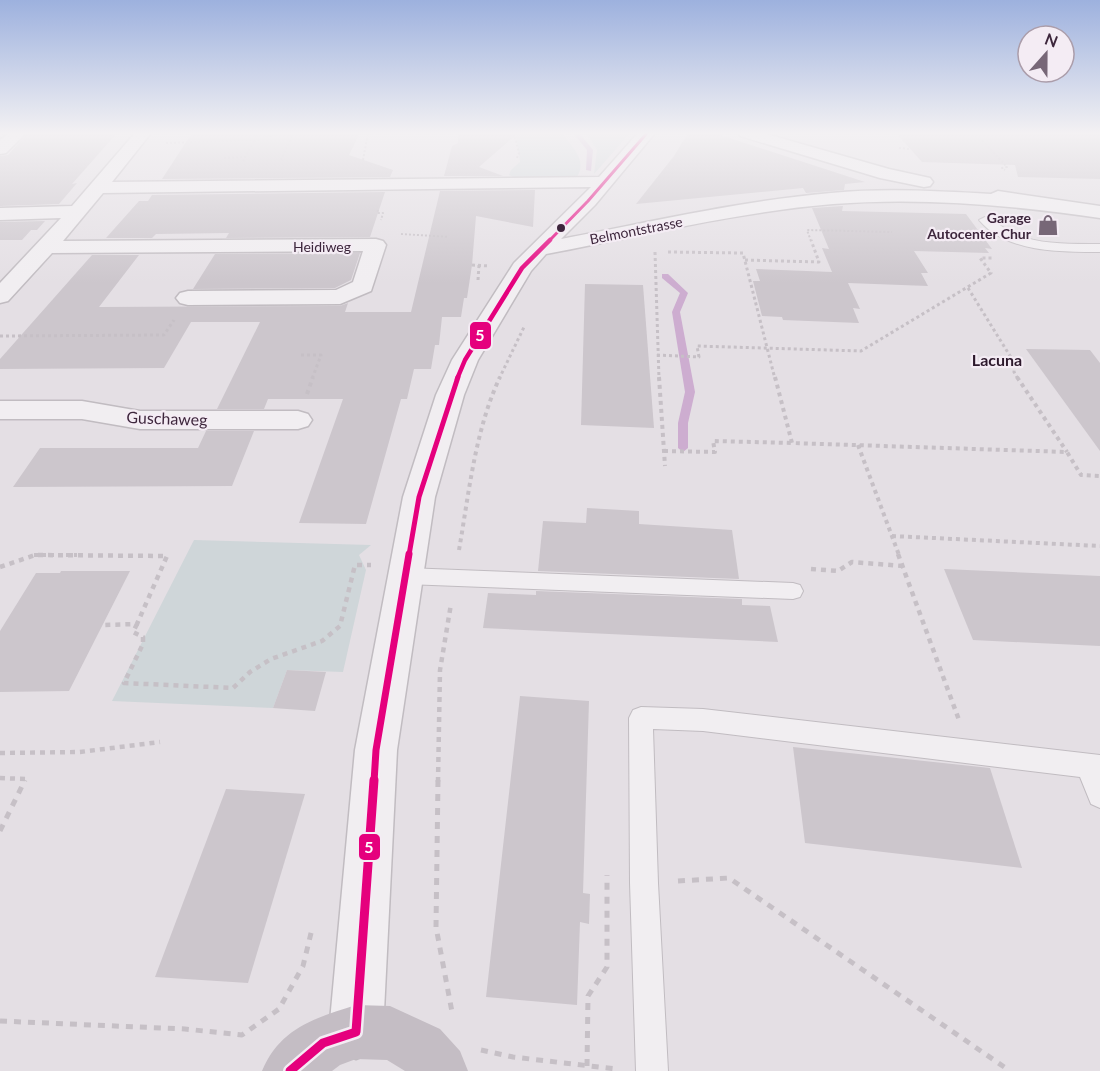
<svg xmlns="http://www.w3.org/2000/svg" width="1100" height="1071" font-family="Lato,sans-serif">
<rect width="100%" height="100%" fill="#e4dfe4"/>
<g fill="#cfd6d9">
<path d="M516 133H562C571 146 588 160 577 177L516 178 509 175 511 170 520 162Z"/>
<path d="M586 133H630L594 174 597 150Z"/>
<path d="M194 540 371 545 359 555 366 570 343 672 287 670 273 708 112 701Z"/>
</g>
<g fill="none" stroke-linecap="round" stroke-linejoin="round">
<g fill="#cdadd0" fill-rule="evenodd">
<path d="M573 133H579L593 150 591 171 586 170 587 150Z"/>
<path d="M662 274H668L688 293 680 312 695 392 688 423V448L683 452 678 448V423L685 392 672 312 680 293 662 278Z"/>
</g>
</g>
<g fill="#ccc6cc">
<path d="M28 133H117L72 184 77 183 59 204 0 206V156L8 155Z"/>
<path d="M192 133H360L349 155 393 170 390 177 162 179Z"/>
<path d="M458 133H518L479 167 503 176H444L452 146 458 143Z"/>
<path d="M688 133H714L865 182 845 184 844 190 806 193 803 188 636 204 674 156Z"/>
<path d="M896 133H1100V179L1018 177 1015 165 922 162Z"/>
<path d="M535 190 533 227 476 216 472 265 467 298H464L461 317H442L439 345H435L431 369H414L407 399H401L366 524 299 523 343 399H268L264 409H217L260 322H191L164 368 0 369V359L92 255H139L99 307 340 306 348 303 345 312H411L440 191Z"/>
<path d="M385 192 370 237 226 238 229 233 156 234 152 238H106L139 201H148L152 195Z"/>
<path d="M843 206 842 211 966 214 992 249 985 248 989 253 914 251 928 273H921L928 286 848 283 860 309 853 308 859 323 783 320 782 317 762 316 753 281H760L756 269 832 272 822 248 829 249 812 208Z"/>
<path d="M45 221 37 230H31L22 240H0V222Z"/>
<path d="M360 253 351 280 335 288 193 289 215 254Z"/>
<path d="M585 284 643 285 654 428 581 425Z"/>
<path d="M1026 349 1090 350 1100 363V451Z"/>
<path d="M206 431H254L232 486 13 487 40 448H198Z"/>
<path d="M587 508 639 511V524L732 530 739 579 538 571 543 521 586 523Z"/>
<path d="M944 569 1100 576V646L973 640Z"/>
<path d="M61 571H130L69 691 0 692V631L36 573H60Z"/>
<path d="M536 591 742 599V605L770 606 778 642 483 628 488 593 536 595Z"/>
<path d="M287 670 326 672 315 711 273 708Z"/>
<path d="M520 696 589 701 583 893 590 894 589 924 580 922 577 1005 486 997Z"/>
<path d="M793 747 990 768 1022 868 805 843Z"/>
<path d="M226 789 305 794 248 983 155 977Z"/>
</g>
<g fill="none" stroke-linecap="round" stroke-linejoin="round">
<defs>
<g id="lane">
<path d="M985 217C995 220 1004 229 1014 234 1041 245 1072 244 1100 244V252C1061 252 1007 253 979 220Z"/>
<path d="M406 568 793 583 800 585 803 591 800 597 793 599 406 584 399 582 396 576 399 570Z"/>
<path d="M641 707 703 709 1100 755V808L1091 804 1080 777 703 731 653 729 658 883 668 1071H636L630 883 629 718 633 710Z"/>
</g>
<g id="street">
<path d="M9 133H26L6 153 0 154V140Z"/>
<path d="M135 133H151L112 182 599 177 638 133H655L595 205 561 239C651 222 740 201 831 193 884 188 938 191 991 194L998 191 1100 206V218C1012 205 922 197 833 204 736 212 641 236 546 254L531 271 478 360 464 395 435 497 397 750 383 1032 375 1051 356 1059 337 1051 329 1032 355 750 403 497 436 395 452 360 514 263 591 187 103 193 63 241 376 239 383 241 386 245 371 291 340 304 188 305 180 303 176 298 180 293 188 291 336 290 353 282 363 251 52 253 8 301 0 303V283L61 218 0 220V208L72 206Z"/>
<path d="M738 133H763L889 169 930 178 933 182 930 186 924 187 880 178 740 136Z"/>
<path d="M0 401H82L140 411H298L308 414 312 420 308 426 298 429H140L82 419H0Z"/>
</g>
</defs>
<use href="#lane" stroke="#c1bcc1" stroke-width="2"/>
<use href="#street" stroke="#c1bcc1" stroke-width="3"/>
<g stroke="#c6c0c6" stroke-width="2" stroke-dasharray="2 2" stroke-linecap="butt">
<path d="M514 133 519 153 517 158"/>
<path d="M960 133 980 138 1007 167 1002 168 1005 170"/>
<path d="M254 141 279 133"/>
<path d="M166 143 255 140"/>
<path d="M899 148 910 149"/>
<path d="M224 158 246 157"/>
<path d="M281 160 293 133"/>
<path d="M363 160 368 133"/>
<path d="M243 161 258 133"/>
<path d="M378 210 377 213H383L381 220"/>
<path d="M401 234 449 237"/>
<path d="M811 241 807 230 892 232"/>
</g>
<g stroke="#c6c0c6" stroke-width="3" stroke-dasharray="3 3" stroke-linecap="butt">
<path d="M655 252 659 379"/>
<path d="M668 252 743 253 775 379"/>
<path d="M745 260 819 262 811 240"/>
<path d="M472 265 490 266"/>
<path d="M478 280 479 265"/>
<path d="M968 288 1015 364 1014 372 1018 379"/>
<path d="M0 336 164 335 174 320"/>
<path d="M301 355H321L312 379"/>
<path d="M657 355 699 357 697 346 861 351 991 273 980 258H994"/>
<path d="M499 379 525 325"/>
</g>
<g stroke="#c6c0c6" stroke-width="4" stroke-dasharray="4 4" stroke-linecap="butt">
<path d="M659 377 665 466"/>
<path d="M775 377 792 443 1067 452 1081 475 1100 476"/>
<path d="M1017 377 1067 452"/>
<path d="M307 394 313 377"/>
<path d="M858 445 899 555"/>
<path d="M664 451 715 452 713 441 792 443"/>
<path d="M892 536 1100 546"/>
<path d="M459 550C469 493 475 430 500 377"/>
<path d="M34 555H77"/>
</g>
<g stroke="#c6c0c6" stroke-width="4.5" stroke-dasharray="5 5" stroke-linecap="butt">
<path d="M898 554 959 720"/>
<path d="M0 567 35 555 167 556 137 624 103 625"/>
<path d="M811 569 838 571 852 562 903 566"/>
<path d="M137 624 133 632 143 637V644L124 683 233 688 250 672 271 659 322 641 340 626 355 565H371"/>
<path d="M0 753 80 752 160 742"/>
<path d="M0 778 26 779 25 782"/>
<path d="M438 782 440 670 451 604"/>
</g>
<g stroke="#c6c0c6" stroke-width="5" stroke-dasharray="7 7" stroke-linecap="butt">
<path d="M438 780 436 927 452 1012"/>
<path d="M0 831 25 780"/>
<path d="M678 881 729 878 1010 1071"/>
<path d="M0 1021 185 1029 242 1035 279 1009 303 966 312 929"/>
<path d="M481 1050 513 1057 616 1069"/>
<path d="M587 1066 588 996 607 967V875"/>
</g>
<use href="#lane" fill="#f1eef1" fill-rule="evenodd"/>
<use href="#street" fill="#f1eef1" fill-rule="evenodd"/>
<path fill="#c4bdc4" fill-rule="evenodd" d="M356 1005 390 1006 440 1029 460 1051 468 1071H405L387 1060 356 1059 340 1065 332 1071H262C280 1028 315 1018 356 1005Z"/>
<defs>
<path id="bus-1-far4" d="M549 241 588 201 647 133"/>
<path id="bus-1-far3" d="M457 379 465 360 522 268 550 240"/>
<path id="bus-1-far2" d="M409 555 419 497 458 377"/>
<path id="bus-1-far1" d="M374 782 376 750 409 554"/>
<path id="bus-1" d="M290 1071 323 1043 356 1032 374 780"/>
</defs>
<use href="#bus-1-far4" stroke="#f4ecf4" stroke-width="5"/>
<use href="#bus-1-far3" stroke="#f4ecf4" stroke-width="8"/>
<use href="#bus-1-far2" stroke="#f4ecf4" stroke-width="9"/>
<use href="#bus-1-far1" stroke="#f4ecf4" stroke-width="11"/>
<use href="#bus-1" stroke="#f4ecf4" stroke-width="14"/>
<use href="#bus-1-far4" stroke="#e5007d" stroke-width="3"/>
<use href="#bus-1-far3" stroke="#e5007d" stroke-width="4.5"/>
<use href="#bus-1-far2" stroke="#e5007d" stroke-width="5"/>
<use href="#bus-1-far1" stroke="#e5007d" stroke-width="7"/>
<use href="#bus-1" stroke="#e5007d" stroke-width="9"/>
</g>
<linearGradient id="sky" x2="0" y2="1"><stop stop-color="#9db1de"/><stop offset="0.47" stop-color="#f3f1f3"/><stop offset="1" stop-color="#f3f1f3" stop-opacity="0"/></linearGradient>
<rect width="1100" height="283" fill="url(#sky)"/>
<defs>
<symbol id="shop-bare" viewBox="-9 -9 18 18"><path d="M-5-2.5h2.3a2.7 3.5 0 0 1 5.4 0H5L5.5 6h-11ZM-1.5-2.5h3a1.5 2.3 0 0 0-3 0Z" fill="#776777" stroke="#f4ecf4" stroke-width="2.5" paint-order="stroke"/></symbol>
</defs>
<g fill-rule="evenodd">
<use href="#shop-bare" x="1033" y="210" width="30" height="30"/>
</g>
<circle fill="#3d263c" stroke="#f4ecf4" stroke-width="2" cx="561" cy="228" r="5"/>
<g text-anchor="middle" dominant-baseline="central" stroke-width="4.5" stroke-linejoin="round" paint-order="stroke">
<g font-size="14" font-weight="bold" fill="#3d263c" stroke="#f4ecf4" text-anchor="end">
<text x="1031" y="217">Garage<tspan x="1031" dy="16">Autocenter Chur</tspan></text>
</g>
<g font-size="14" fill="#3d263c" stroke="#f4ecf4">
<text transform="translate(636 230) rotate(-11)">Belmontstrasse</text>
<text x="322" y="246">Heidiweg</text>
</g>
<g font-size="16" font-weight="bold" fill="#2d192c" stroke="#f4ecf4">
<text x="997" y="359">Lacuna</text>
</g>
<g font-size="16" fill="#3d263c" stroke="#f4ecf4">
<text transform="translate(167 418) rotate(2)">Guschaweg</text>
</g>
</g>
<g stroke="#f4ecf4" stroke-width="2">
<rect x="469" y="321" width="23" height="29" rx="6" fill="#e5007d"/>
<rect x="358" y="833" width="23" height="28" rx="6" fill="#e5007d"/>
</g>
<g font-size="16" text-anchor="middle" font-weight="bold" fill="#fff">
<text x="480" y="341">5</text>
<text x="369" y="853">5</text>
</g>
<g transform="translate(1046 54) rotate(21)"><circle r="28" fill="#f4ecf4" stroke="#ab9daa" stroke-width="1.5"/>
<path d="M0-4.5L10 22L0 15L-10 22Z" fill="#776777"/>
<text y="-9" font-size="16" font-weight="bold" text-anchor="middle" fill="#3d263c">N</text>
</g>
</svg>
